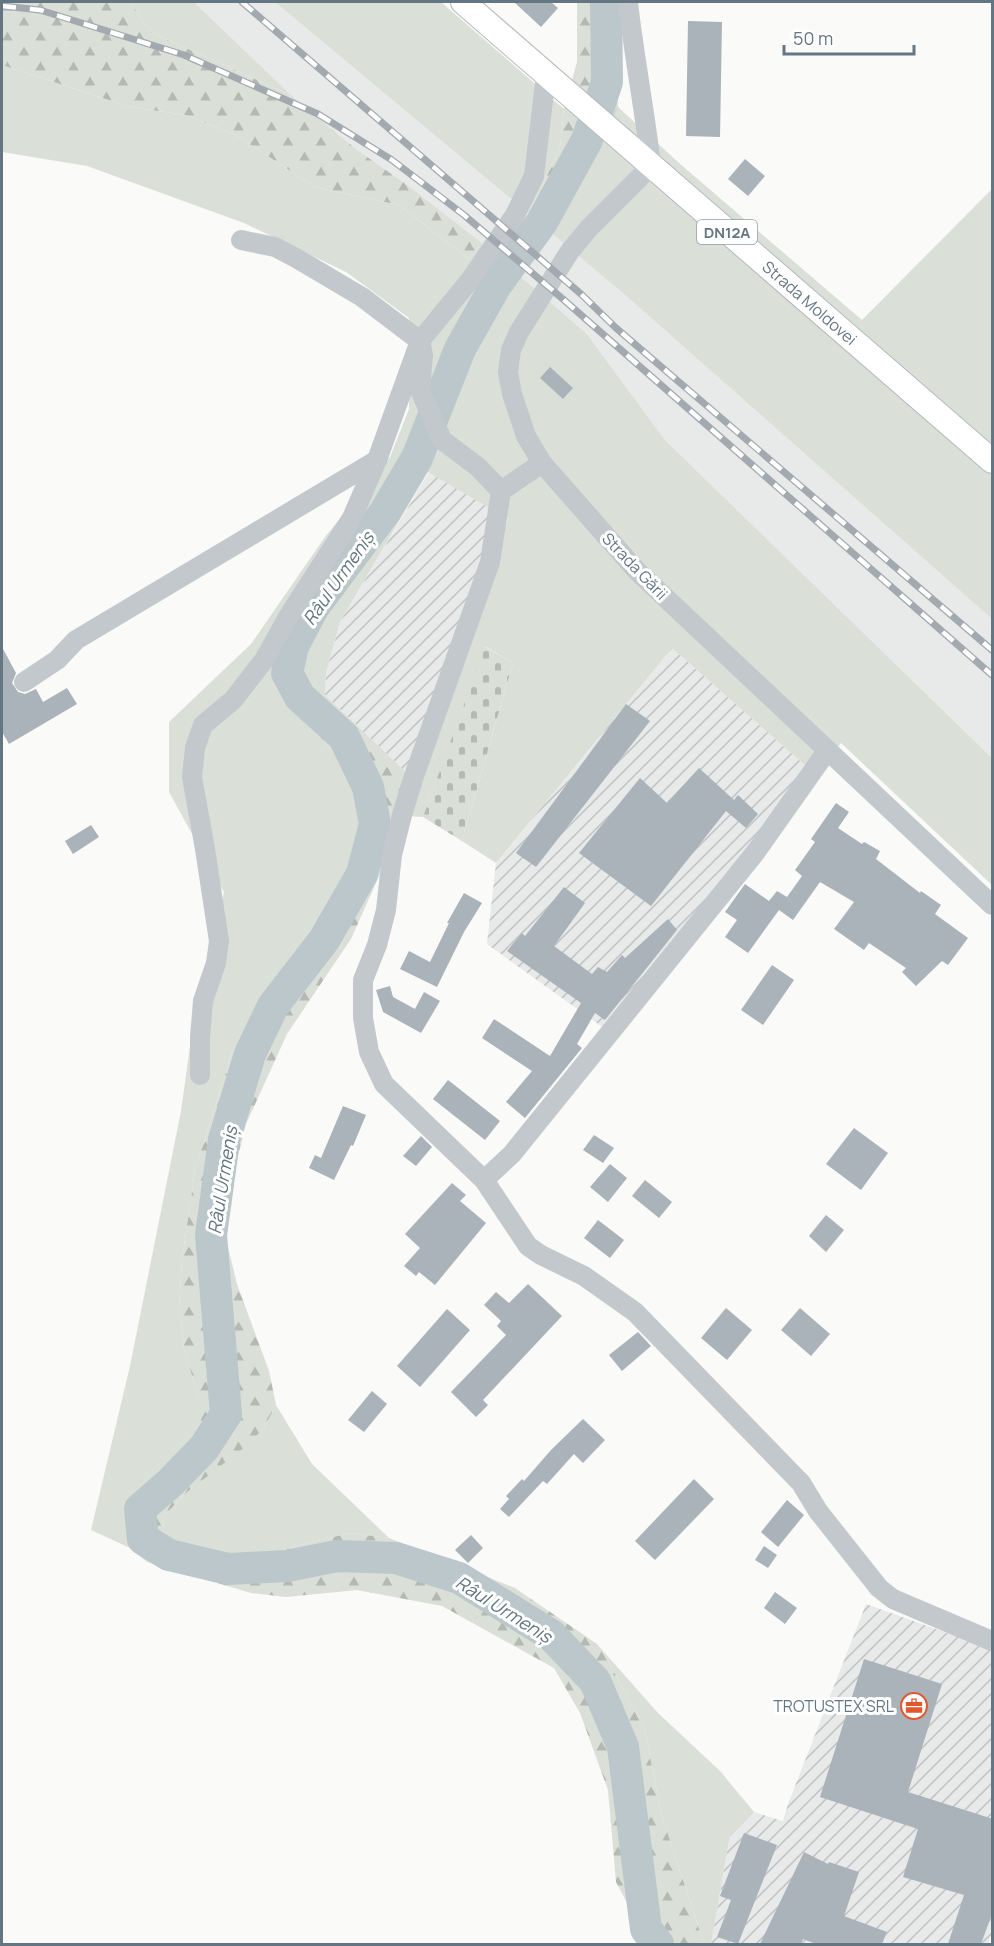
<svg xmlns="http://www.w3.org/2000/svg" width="994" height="1946" font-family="Manrope,sans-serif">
<defs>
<pattern id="industrial-furrows" width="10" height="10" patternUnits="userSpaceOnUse" patternTransform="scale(1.5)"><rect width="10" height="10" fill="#e8e9e9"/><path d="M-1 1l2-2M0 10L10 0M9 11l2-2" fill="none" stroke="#c0c1c2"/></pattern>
<pattern id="forest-firs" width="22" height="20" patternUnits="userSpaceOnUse" patternTransform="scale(1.5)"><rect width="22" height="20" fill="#dadfd7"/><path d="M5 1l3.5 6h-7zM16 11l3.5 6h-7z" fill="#b4b9b4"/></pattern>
<pattern id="cemetery-stones" width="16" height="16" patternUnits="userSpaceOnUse" patternTransform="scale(1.5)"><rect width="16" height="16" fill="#dadfd7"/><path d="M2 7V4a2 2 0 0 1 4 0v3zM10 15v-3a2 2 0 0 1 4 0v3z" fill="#b4b9b4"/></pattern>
</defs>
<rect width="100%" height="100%" fill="#fafaf8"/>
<path fill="#e8e9e9" d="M194 2H275L624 294 992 619V758L665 440 587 334 482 243 410 187 356 149 291 95Z"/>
<g fill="url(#industrial-furrows)">
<path d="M429 472 508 519 413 779 325 695 326 673 340 622Z"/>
<path d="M672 648 817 776 605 1029 487 944 496 863Z"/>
<path d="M866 1604 992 1649V1933L988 1944H711L730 1835 754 1812 783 1821 788 1804Z"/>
</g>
<g fill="#dadfd7">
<path d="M131 2H194L291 95 159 36 143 22Z"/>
<path d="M275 2H441L564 109 560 147 529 214Z"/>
<path d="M2 65 130 107 186 115 234 134 315 187 399 205 469 259 482 243 587 334 665 440 992 758V885L841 743 817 776 672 648 496 863 462 841 513 663 486 647 423 817 404 816 413 779 508 519 428 472 340 622 326 673 325 695 319 696 307 722 353 775 364 806 361 835 350 877 303 942 232 1053 195 1170 182 1260 179 1307 184 1349 199 1399V1422L195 1439 177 1459 129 1525 130 1548 91 1530 130 1366 181 1111 194 1018 224 892 169 792V722L251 644 325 537 390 457 409 409V318L346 272 244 223 87 166 2 152Z"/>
<path d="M618 107 679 163 862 320 992 189V619L624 294 550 232Z"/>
<path d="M276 1405 312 1464 389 1538 350 1533 308 1543 246 1561 216 1557 180 1548 163 1532 164 1516 187 1492 264 1428Z"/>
<path d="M603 1651 658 1713 720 1771 754 1812 730 1835 711 1944H704L661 1813 645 1731Z"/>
</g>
<g fill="url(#forest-firs)">
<path d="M2 2H131L143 22 159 36 291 95 356 149 410 187 482 243 469 259 399 205 315 187 234 134 186 115 130 107 2 65Z"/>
<path d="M577 2H615L618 107 550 232 529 214 560 147 564 109 577 62Z"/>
<path d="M325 695 413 779 384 865 351 939 287 1034 246 1124 229 1192 225 1235 237 1284 269 1371 276 1405 264 1428 245 1447 187 1492 164 1516 163 1532 180 1548 216 1557 246 1561 308 1543 350 1533 389 1538 515 1588 597 1644 603 1651 645 1731 661 1813 704 1944H649L616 1882 608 1790 580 1713 554 1668 442 1606 357 1590 286 1597 251 1593 147 1562 130 1548 129 1525 146 1492 195 1439 199 1422V1399L184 1349 179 1307 182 1260 195 1170 232 1053 303 942 350 877 361 835 364 806 353 775 307 722 319 696Z"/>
</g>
<path fill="url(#cemetery-stones)" d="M485 647 513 663 462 841 423 817Z"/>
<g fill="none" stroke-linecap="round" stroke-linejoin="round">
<g stroke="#bbc7cb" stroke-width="32">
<path d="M599 106 607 82 606 2"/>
<path d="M591 128 587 140 542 222 496 285 460 349 417 458 385 512 313 608 293 646 287 673 300 697 344 737 368 787 375 824 362 874 324 940 273 1006 250 1054 224 1140 211 1235 226 1414 204 1448 170 1483 140 1509 143 1539 169 1555 228 1569 287 1566 337 1556 396 1558 459 1578 551 1635 595 1681 623 1747 646 1929 658 1944"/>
</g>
</g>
<g fill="#aab3b9">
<path d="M514 2H551L558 8 541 27Z"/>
<path d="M688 21 722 22 720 137 686 136Z"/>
<path d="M745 159 765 176 748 196 728 179Z"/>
<path d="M550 367 573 388 563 399 540 378Z"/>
<path d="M2 647 16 673 12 683 18 692 25 694 36 689 43 702 67 688 77 704 9 744 2 732Z"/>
<path d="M626 704 650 721 536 867 516 853Z"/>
<path d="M699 768 734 800 738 795 758 814 746 828 726 811 651 906 579 853 640 778 667 803Z"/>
<path d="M836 803 849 812 838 828 862 844 864 842 880 851 876 859 920 893 921 891 941 905 935 914 968 938 948 965 942 961 916 986 902 972 906 968 869 943 864 950 834 929 854 902 820 882 793 920 779 910 748 953 725 937 737 920 725 912 745 884 769 901 777 891 787 897 802 876 795 870 815 842 811 839Z"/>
<path d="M91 825 99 837 73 854 65 841Z"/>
<path d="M564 887 585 903 554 946 592 974 598 967 607 972 622 955 625 958 668 919 677 930 605 1020 595 1013 577 1044 582 1048 525 1118 506 1102 532 1071 482 1038 494 1019 550 1056 581 1003 507 951 522 933 525 936Z"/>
<path d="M464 893 482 903 464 932 437 987 400 969 409 951 430 962 449 923H447Z"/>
<path d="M772 965 794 980 763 1025 741 1010Z"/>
<path d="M390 986 393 997 415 1009 424 992 440 1001 421 1033 383 1012 376 990Z"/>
<path d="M448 1080 500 1121 485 1140 433 1099Z"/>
<path d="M343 1106 366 1115 353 1146 351 1145 334 1180 309 1168 315 1155 321 1158Z"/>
<path d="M854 1128 888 1153 861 1190 826 1164Z"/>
<path d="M594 1135 614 1148 603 1163 583 1150Z"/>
<path d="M421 1136 432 1147 416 1166 403 1156Z"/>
<path d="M610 1164 627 1178 608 1202 590 1187Z"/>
<path d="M645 1180 672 1202 659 1218 632 1196Z"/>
<path d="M452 1183 466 1195 460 1201 486 1223 435 1285 419 1272 416 1276 404 1266 420 1248 405 1234Z"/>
<path d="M826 1215 844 1230 826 1252 809 1236Z"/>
<path d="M598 1220 624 1240 610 1258 584 1238Z"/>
<path d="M528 1284 562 1316 483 1400 488 1405 476 1417 451 1392 506 1335 497 1326 501 1321 484 1305 496 1292 509 1303Z"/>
<path d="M726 1308 752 1330 727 1360 701 1338Z"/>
<path d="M800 1308 830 1334 811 1356 781 1330Z"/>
<path d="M447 1309 470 1330 420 1387 397 1366Z"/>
<path d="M638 1332 651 1346 622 1371 609 1355Z"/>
<path d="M372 1391 387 1404 364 1432 348 1420Z"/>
<path d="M583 1419 605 1440 583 1463 574 1454 547 1484 543 1481 509 1517 500 1509 509 1499 506 1496 522 1479 524 1481 551 1450Z"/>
<path d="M694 1479 714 1499 655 1560 635 1541Z"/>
<path d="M787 1500 804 1515 778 1547 761 1532Z"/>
<path d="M471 1535 483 1548 468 1563 455 1550Z"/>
<path d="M764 1546 777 1555 768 1568 755 1560Z"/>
<path d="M775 1592 797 1608 785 1624 764 1608Z"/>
<path d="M864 1659 942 1684 908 1792 993 1819V1911L981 1944H948L964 1895 903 1877 918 1829 820 1797Z"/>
<path d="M744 1833 777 1845 738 1944 717 1937 731 1900 720 1896Z"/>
<path d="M804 1852 828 1864 829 1862 859 1872 844 1916 887 1932 882 1944H816L803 1939 801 1944H760Z"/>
</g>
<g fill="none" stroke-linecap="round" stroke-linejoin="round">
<defs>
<g id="major">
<path id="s1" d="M463 2 992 461"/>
</g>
</defs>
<use href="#major" stroke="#b5babe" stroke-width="26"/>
<g stroke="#c3c8cc" stroke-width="20">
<path d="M628 2C634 57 645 111 651 166L589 228 570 251 519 332 511 350 508 372 512 394 526 436 542 463 636 570 992 905"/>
<path d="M241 240 275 247 296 258 362 297 420 341 423 355 420 390 442 440 478 467 501 491"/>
<path d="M542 463 501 491 490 562 414 776 402 815 392 855 386 910 377 945 363 980V1018L369 1052 384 1084 484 1180 528 1246 541 1255 584 1276 635 1312 801 1483 818 1511 879 1588 893 1599 992 1641"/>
<path d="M24 682 57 660 76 640 377 460"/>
<path d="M200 1075V1037L203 1001 216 963 219 941 205 849 192 777 195 748 203 725 233 700 264 660 288 617 352 518 377 460 420 341 471 279 515 215 534 176 546 75"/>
<path d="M484 1180 512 1154 755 853 827 751"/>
</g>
<use href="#major" stroke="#fff" stroke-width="24"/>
<defs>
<g id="rail">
<path d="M242 2 581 294 616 328 992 650"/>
<path d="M2 6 40 10 184 55 318 114 392 160 464 215 564 300 992 675"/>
</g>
</defs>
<use href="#rail" stroke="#a2aab0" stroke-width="7"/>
<use href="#rail" stroke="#fff" stroke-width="4.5" stroke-dasharray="14" stroke-linecap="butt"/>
</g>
<defs>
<symbol id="office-ring" viewBox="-11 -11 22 22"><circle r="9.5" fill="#fff" stroke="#e4572e" stroke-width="1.5"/><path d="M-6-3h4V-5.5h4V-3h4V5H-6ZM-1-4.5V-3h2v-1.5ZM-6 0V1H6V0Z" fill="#e4572e"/></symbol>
</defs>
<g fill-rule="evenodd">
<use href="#office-ring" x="899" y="1691" width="30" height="30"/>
</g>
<g text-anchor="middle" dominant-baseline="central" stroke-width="6" stroke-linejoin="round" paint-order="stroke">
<rect fill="#fff" stroke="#939fa8" stroke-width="1.5" x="697" y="220" width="60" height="24" rx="4.5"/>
<g font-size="15" font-weight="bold" fill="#657683">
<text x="727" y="232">DN12A</text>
</g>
<g font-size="16" fill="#657683" stroke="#fff">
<text stroke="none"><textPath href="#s1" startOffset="459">Strada Moldovei</textPath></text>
<text transform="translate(635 566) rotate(46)">Strada Gării</text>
</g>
<g font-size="16" fill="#657683" stroke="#fff" text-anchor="end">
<text x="894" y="1706">TROTUSTEX SRL</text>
</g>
<g font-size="18" font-style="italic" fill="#60757c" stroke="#fff">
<text transform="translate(338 578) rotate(-55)">Râul Urmeniș</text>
<text transform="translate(222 1180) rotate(-81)">Râul Urmeniș</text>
<text transform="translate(504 1609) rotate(32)">Râul Urmeniș</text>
</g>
</g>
<rect width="994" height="1946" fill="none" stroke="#657683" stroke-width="6"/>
<path d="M784 45v9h130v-9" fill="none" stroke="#657683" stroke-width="3"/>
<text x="793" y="45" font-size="18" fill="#657683" stroke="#ffffff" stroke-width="4.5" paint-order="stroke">50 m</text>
</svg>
